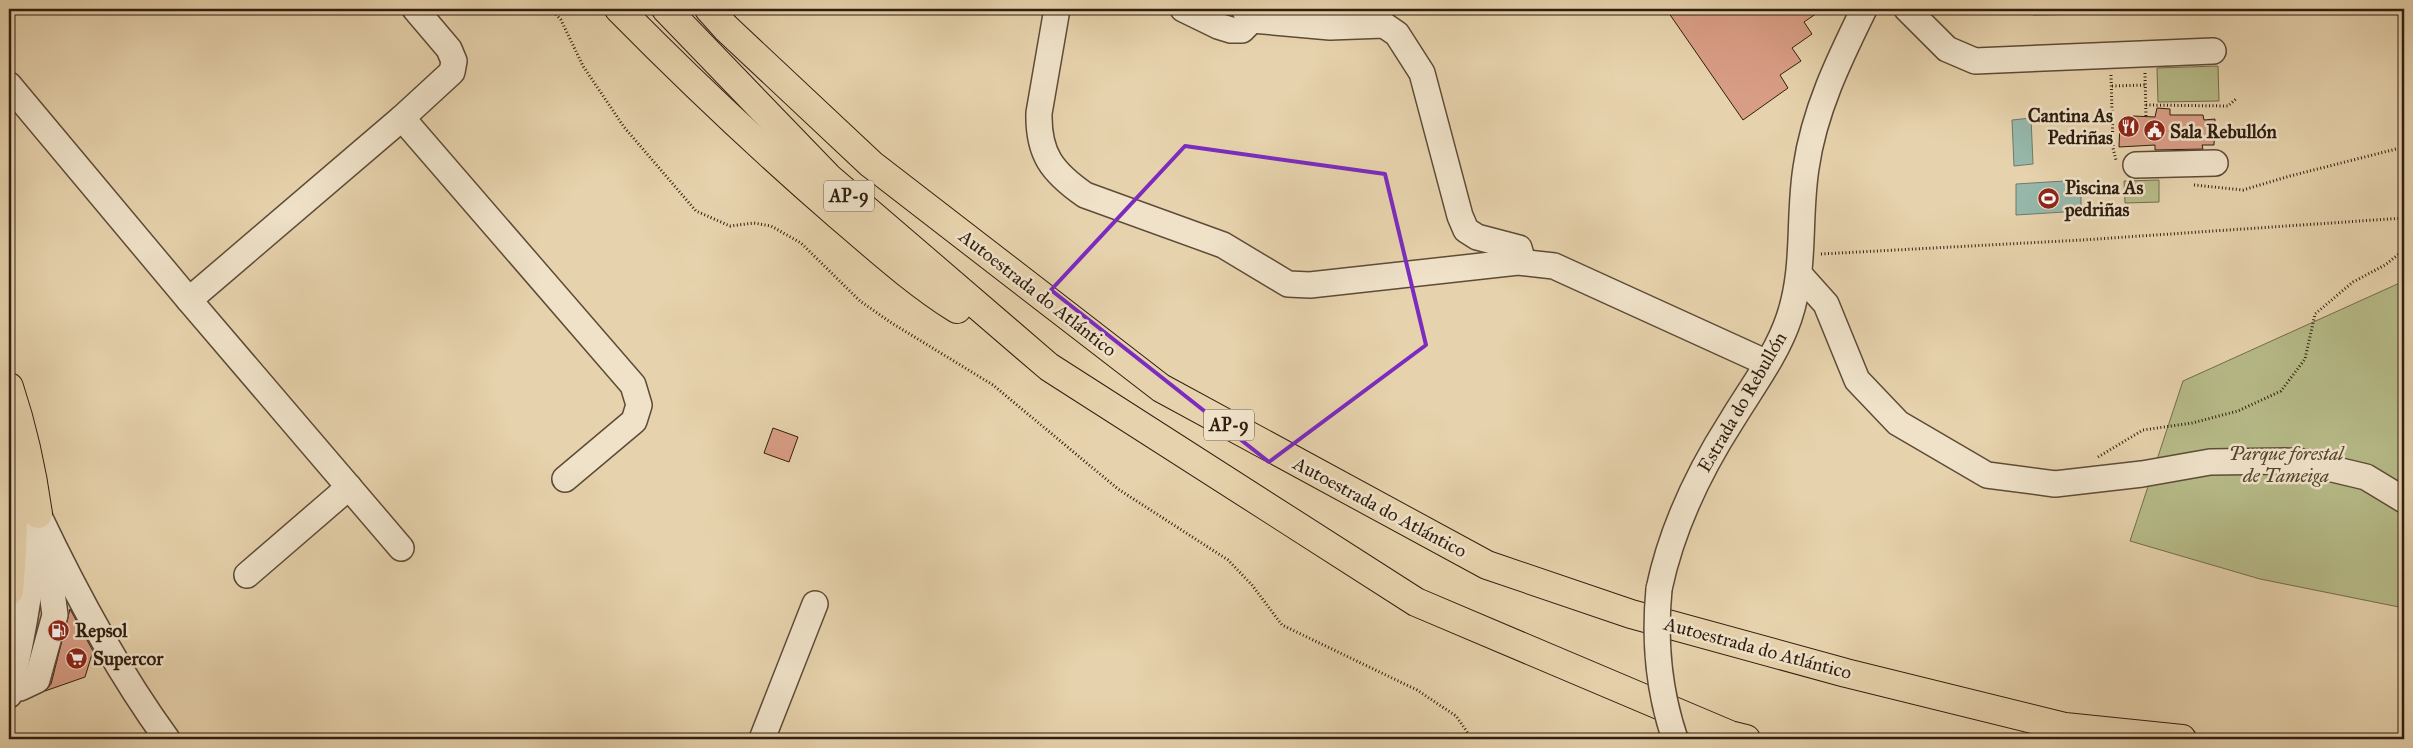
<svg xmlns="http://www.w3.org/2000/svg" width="2413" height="748" font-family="'IM FELL Great Primer',serif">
<rect width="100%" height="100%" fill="#e6d2ac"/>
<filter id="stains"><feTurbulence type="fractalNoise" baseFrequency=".004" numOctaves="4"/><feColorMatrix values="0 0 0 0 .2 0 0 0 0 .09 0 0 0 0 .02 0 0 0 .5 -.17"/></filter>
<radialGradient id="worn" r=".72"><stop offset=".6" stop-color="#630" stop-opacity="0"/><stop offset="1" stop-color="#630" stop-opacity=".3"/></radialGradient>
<g fill="#b6bb88" stroke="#736c4c">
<path d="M2033 9H2090V14L2033 15Z"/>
<path d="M2218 66 2219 101 2158 102 2157 68Z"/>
<path d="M2159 180V202L2125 203 2124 181Z"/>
<path d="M2404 281V608L2260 579 2130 541 2183 381Z"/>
</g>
<g fill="#96b8ab" stroke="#6d7a6d">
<path d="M2031 118 2033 164 2014 166 2012 120Z"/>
<path d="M2081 180V211L2016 215V184Z"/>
</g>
<g fill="#d89d85" stroke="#301e10">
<path d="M1666 9H1823L1804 22 1812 34 1792 48 1801 61 1780 75 1788 88 1743 120Z"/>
<path d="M2157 108 2170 109V115H2203L2204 120 2215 119 2214 145H2202L2203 149 2155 150V145L2119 147 2120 121H2132L2133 116 2155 117Z"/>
<path d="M773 428 798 437 789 462 764 453Z"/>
<path d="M70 609 93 651 85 677 45 691 51 684Z"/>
</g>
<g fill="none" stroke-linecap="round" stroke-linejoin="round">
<defs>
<g id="minor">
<path d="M1057 9 1039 113C1038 154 1052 172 1085 195L1223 245 1288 284 1310 285 1518 262 1554 266 1767 363"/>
<path d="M1183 9 1218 26 1231 30H1242L1252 20"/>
<path d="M1244 9 1252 20 1330 27 1384 25 1397 34 1422 73 1460 216 1466 230 1477 237 1519 248 1523 262"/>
<path d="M1907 9 1947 49 1975 61 2213 51"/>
<path d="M9 85 189 300 401 548"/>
<path d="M402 118 633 385 639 405 634 421 565 479"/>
<path d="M2136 165 2215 163"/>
<path d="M1800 275 1826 304 1857 380 1898 423 1987 475 2055 484 2142 474 2210 462 2299 461 2366 477 2404 500"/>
<path d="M189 300 402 118 452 72 454 61 449 49 415 9"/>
<path d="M38 514C75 592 116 669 167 739"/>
<path d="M247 575 349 487"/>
<path d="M1659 589C1672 527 1698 473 1732 420 1752 387 1777 354 1789 318 1806 268 1798 219 1806 168 1814 111 1839 60 1864 9"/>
<path d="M11 686 20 688 37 680 55 615 48 562"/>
<path d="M9 695C23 635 34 577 37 515"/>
<path d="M762 739 815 604"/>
</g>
<g id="highway">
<path d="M619 9C689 80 762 149 838 215 877 248 914 282 957 309"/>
<path d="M666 9 828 177 1049 367 1416 602 1730 735 1746 739"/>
<path d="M709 9 726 28 871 164 1161 388 1487 565 1631 614 1846 673 2065 727 2182 739"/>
<path d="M9 387C23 429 32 470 38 514"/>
<path d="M9 462C15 506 13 547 9 591"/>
</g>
</defs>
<use href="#minor" stroke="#5e4b37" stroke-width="28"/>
<use href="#highway" stroke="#301e10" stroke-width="30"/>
<g stroke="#301e10" stroke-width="3" stroke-dasharray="1 2.5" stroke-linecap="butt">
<path d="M551 9 561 20 583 66 624 127 696 211 730 226 754 223 771 226 801 243 860 301 890 322 993 385 1118 489 1228 560 1252 585 1282 625 1417 690 1456 716 1472 739"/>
<path d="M2145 73 2146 117"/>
<path d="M2111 75 2113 148 2116 160"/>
<path d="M2112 86 2146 85"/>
<path d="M2146 105 2228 106 2236 99"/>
<path d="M2194 185 2243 190 2290 176 2404 147"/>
<path d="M1821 254 2082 240 2404 218"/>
<path d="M2098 457 2143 430 2192 423 2238 411 2281 391 2305 359 2315 314 2353 282 2385 265 2404 250"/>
</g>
<use href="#minor" stroke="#efe2c9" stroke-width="25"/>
<use href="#highway" stroke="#e6d2ac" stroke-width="28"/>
<defs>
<path id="minor-bridge" d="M1659 589C1654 641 1658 689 1675 739"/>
</defs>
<use href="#minor-bridge" stroke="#5e4b37" stroke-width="28" stroke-linecap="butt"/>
<use href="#minor-bridge" stroke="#efe2c9" stroke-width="25"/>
</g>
<path fill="none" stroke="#7b2cbf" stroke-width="4" stroke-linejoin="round" d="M1185 146 1385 174 1426 345 1269 462 1051 290Z"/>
<defs>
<symbol id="restaurant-disc" viewBox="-11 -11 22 22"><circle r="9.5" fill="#8f2418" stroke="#efe2c9"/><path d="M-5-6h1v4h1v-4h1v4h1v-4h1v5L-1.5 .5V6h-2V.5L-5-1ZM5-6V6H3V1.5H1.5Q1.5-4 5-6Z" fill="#fff"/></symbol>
<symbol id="civic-disc" viewBox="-11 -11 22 22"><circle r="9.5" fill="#8f2418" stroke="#efe2c9"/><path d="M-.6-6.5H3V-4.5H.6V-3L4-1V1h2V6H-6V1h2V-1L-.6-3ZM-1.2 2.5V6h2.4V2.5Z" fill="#fff"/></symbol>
<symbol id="stadium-disc" viewBox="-11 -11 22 22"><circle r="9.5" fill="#8f2418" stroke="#efe2c9"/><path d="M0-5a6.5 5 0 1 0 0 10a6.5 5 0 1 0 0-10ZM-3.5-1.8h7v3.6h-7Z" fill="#fff"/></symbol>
<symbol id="fuel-disc" viewBox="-11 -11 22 22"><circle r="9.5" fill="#8f2418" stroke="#efe2c9"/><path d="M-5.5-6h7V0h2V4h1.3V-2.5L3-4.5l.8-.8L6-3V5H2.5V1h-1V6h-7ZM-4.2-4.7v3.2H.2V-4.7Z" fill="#fff"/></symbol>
<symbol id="supermarket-disc" viewBox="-11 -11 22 22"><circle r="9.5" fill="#8f2418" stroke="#efe2c9"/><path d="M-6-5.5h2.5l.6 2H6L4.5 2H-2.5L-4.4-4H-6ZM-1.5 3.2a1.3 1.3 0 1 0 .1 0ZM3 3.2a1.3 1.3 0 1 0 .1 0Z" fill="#fff"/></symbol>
</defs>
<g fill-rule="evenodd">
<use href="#restaurant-disc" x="2116" y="114" width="25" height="25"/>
<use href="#civic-disc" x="2142" y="118" width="25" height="25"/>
<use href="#stadium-disc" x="2036" y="186" width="25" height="25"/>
<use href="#fuel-disc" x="46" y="618" width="25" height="25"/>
<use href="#supermarket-disc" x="64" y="646" width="25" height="25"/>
</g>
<g text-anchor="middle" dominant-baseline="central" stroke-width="5" stroke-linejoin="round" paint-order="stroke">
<g fill="#efe2c9" stroke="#695948" stroke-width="1">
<rect x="824" y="180.5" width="50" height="31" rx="4"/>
<rect x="1204" y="409.5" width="50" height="31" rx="4"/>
</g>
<g font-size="18" font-weight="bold" fill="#301e10">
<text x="849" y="196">AP-9</text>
<text x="1229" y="425">AP-9</text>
</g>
<g font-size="19" font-weight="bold" fill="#301e10" stroke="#efe2c9" text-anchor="start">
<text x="2113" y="115" text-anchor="end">Cantina As<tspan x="2113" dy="22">Pedriñas</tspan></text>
<text x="2170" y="131">Sala Rebullón</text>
<text x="2065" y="187">Piscina As<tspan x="2065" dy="22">pedriñas</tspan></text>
<text x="75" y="630">Repsol</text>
<text x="93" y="658">Supercor</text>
</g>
<g font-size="19" fill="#301e10" stroke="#efe2c9">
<text transform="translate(1038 293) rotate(38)">Autoestrada do Atlántico</text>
<text transform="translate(1742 402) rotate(-60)">Estrada do Rebullón</text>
<text transform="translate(1380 507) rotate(28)">Autoestrada do Atlántico</text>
<text transform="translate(1758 648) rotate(15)">Autoestrada do Atlántico</text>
</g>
<g font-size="19" font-style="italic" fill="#52452e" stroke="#efe2c9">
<text x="2286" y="453">Parque forestal<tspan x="2286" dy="22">de Tameiga</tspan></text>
</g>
</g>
<rect width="2413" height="748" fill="none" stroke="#e6d2ac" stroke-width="30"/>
<rect x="10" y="10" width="2393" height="728" fill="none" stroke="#301e10" stroke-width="2.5"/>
<rect x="15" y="15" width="2383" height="718" fill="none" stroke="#301e10"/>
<rect width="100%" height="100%" filter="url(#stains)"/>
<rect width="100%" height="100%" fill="url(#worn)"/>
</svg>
